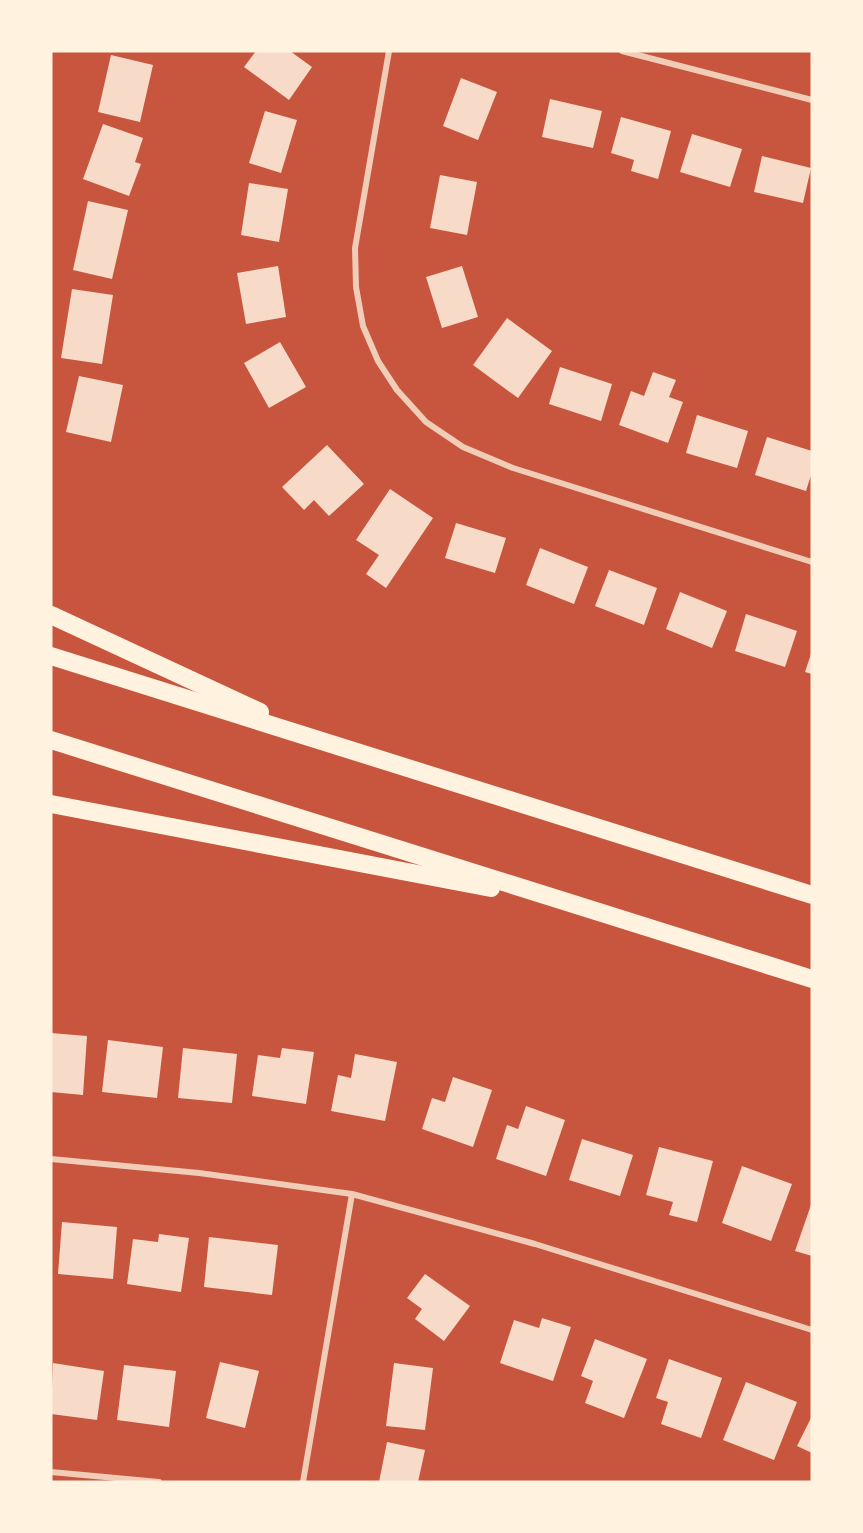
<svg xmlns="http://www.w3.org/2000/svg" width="863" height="1533" font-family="Lato,sans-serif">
<rect width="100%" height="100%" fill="#c8553d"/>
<g fill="#f7dbc8">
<path d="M256 51H290L312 67 289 100 244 67Z"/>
<path d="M111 55 153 65 140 122 98 112Z"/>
<path d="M461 78 497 92 478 140 443 126Z"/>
<path d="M550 99 602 111 593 148 542 137Z"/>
<path d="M265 111 297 120 281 173 249 163Z"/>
<path d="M621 117 671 131 658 179 631 171 634 160 611 153Z"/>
<path d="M103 124 143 138 135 162 141 164 129 196 83 179Z"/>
<path d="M692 134 742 149 730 187 680 172Z"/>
<path d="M762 156 811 168 803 203 754 192Z"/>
<path d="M440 175 477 182 467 235 430 228Z"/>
<path d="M249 183 288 189 279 242 241 235Z"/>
<path d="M88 201 128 210 112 279 73 270Z"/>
<path d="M278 266 286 317 246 324 237 273Z"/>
<path d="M462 266 478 317 442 328 426 277Z"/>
<path d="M72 289 113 295 102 364 61 358Z"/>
<path d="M507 318 552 351 518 398 473 365Z"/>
<path d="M280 342 306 387 269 408 244 363Z"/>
<path d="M560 367 612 384 601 421 549 404Z"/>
<path d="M653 372 676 380 669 397 683 402 668 443 619 425 631 391 644 396Z"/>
<path d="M79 376 123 385 111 442 66 432Z"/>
<path d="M697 415 748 431 737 468 686 453Z"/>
<path d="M767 437 812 451V472L806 491 755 475Z"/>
<path d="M327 445 364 484 329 516 314 500 304 510 282 487Z"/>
<path d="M390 489 433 518 386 588 366 574 379 555 356 540Z"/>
<path d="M456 523 506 538 495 573 445 558Z"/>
<path d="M540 548 588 567 574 604 526 585Z"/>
<path d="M609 570 657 588 644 625 595 606Z"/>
<path d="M680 592 727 611 712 648 666 629Z"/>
<path d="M746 614 797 631 785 667 735 651Z"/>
<path d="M812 651V674L805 672Z"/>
<path d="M51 1033 87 1036 83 1095 51 1092Z"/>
<path d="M108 1040 163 1047 157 1098 102 1092Z"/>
<path d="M183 1048 237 1054 232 1103 178 1098Z"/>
<path d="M282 1048 314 1052 306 1104 252 1096 258 1055 280 1058Z"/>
<path d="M355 1054 397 1062 385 1121 331 1111 338 1075 351 1078Z"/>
<path d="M453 1077 492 1090 473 1147 422 1129 432 1098 445 1102Z"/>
<path d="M526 1106 565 1120 546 1176 496 1159 507 1125 518 1129Z"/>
<path d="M582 1139 633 1155 620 1196 569 1180Z"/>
<path d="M659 1147 713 1161 697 1222 669 1215 673 1202 646 1195Z"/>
<path d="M742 1166 792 1184 771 1241 722 1223Z"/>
<path d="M812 1202V1256L795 1251Z"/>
<path d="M62 1222 117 1227 113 1279 58 1274Z"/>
<path d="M159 1234 189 1238 181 1292 127 1284 133 1239 158 1242Z"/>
<path d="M209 1237 278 1245 272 1295 204 1287Z"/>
<path d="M425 1274 470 1306 444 1341 415 1319 422 1309 407 1298Z"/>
<path d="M542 1318 571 1327 553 1381 500 1363 514 1320 539 1328Z"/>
<path d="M595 1339 647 1359 624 1418 585 1403 593 1381 581 1376Z"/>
<path d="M669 1359 722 1378 701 1438 661 1424 668 1402 656 1398Z"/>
<path d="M220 1362 259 1371 245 1428 206 1418Z"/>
<path d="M53 1363 104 1371 97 1420 51 1414Z"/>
<path d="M394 1363 433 1368 425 1430 386 1426Z"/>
<path d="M124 1365 176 1371 169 1427 117 1420Z"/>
<path d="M746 1382 797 1402 774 1460 723 1440Z"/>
<path d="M812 1416V1453L797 1446Z"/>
<path d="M387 1442 425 1450 418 1482H379Z"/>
</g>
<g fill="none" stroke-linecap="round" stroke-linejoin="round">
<g stroke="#f1ccb7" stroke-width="6">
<path d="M389 51 355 248 356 287 363 326 378 361 397 390 426 422 463 447 513 468 812 562"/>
<path d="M622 51 812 100"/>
<path d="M51 1159 199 1173 352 1194 535 1244 812 1330"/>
<path d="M51 1472 159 1482"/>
<path d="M303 1482 352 1194"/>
</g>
<g stroke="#fff3e0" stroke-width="18">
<path d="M51 615 260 712"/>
<path d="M51 656 812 895"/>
<path d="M51 740 812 979"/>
<path d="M51 804 491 888"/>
</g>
</g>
<rect width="863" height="1533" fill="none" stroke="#fff3e0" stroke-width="105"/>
</svg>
